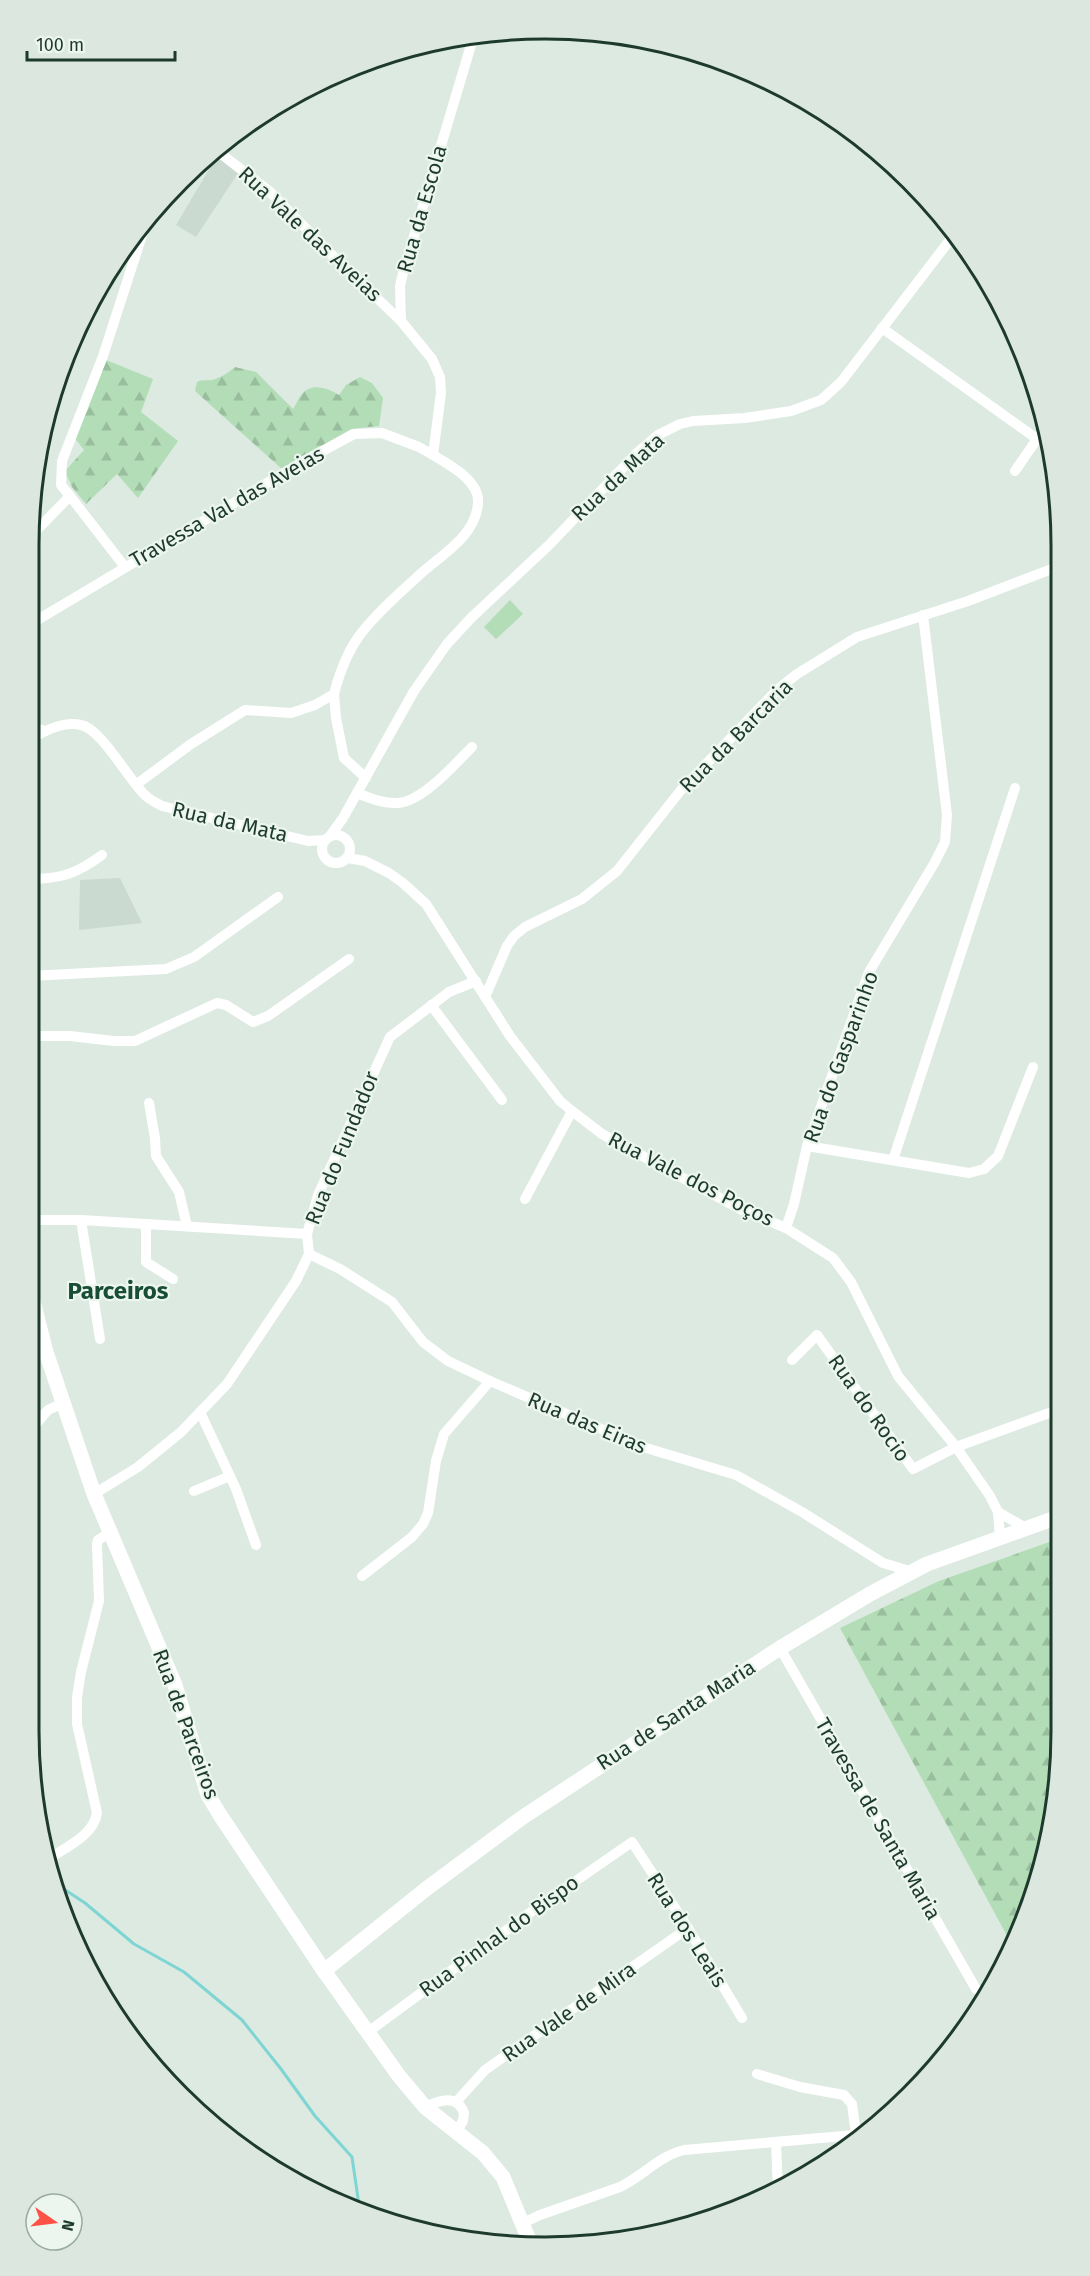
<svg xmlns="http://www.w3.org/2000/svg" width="1090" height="2276" font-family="'Fira Sans',sans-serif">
<defs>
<pattern id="forest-firs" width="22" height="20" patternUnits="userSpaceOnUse" patternTransform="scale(1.5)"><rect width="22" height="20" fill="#b2ddb6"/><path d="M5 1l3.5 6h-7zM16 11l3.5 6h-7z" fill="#99be9d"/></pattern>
</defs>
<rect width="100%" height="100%" fill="#dceae1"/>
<g fill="#cadad0">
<path d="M217 156 240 170 196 237 176 225Z"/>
<path d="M120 878 142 923 79 930 80 880Z"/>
</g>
<g fill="url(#forest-firs)">
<path d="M106 360 153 379 141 412 178 441 138 498 117 474 86 504 72 487 65 471 84 450 74 437Z"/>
<path d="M235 367 256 372 293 409C296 405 298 399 301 395 312 382 327 388 339 395L346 385 360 377 372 383 383 398 379 426 351 429 282 469 195 391 197 382C203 379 206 381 212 380 221 378 229 372 235 367Z"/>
<path d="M1061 1538V1731L1052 1832 1022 1929 1012 1945 840 1628 939 1581Z"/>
</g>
<path fill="#b2ddb6" d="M510 600 523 614 496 639 484 627Z"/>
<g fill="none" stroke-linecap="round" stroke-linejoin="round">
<path stroke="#7ed5d3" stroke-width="3" d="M53 1882 85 1903 134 1944 184 1972 242 2020 281 2069 315 2116 352 2157 360 2212"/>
<g stroke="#fff" stroke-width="10">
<path d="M216 150 269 191 337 260 401 321"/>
<path d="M882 328 1037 439 1044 430"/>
<path d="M1015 471 1037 439"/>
<path d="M70 496 125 567"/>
<path d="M29 538 70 496 61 485 62 461 103 356 147 220"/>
<path d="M29 625 304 461 354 434 382 433 419 447 433 455"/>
<path d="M334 694 336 718 344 758 366 778"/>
<path d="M29 726 45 731"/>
<path d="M29 740C44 731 63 721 81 725 102 729 129 781 146 796 150 800 157 803 162 806L308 841 325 840"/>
<path d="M137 784 191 744 245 710 291 713 315 705 334 694C340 671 348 649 363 631 378 612 397 595 415 579 437 557 476 538 478 503 480 481 450 465 433 455L441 393 440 377 432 359 401 321 400 286 403 273 474 35"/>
<path d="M357 793C370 798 383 804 398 803 422 802 455 764 472 747"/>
<circle cx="336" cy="849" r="14"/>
<path d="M330 836 343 818 414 691 447 644 471 618 549 545 638 452 658 435 680 424 693 421 745 418 791 411 821 400 841 382 956 232"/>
<path d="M347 858 365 861 389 873 403 883 426 904 510 1036 560 1101 572 1111 602 1134 742 1210 786 1228 833 1258 851 1282 898 1376 956 1447 990 1496 998 1512 1000 1538"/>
<path d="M29 879C61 879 76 874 102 855"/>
<path d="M29 976 166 969 194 957 278 897"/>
<path d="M485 997 507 946 514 936 525 927 582 899 617 871 681 790 777 690 797 674 857 637 968 601 1057 567"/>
<path d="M431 1005 502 1100"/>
<path d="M29 1036H70L114 1041H135L217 1003 226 1005 253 1022 268 1016 349 959"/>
<path d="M149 1103 155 1138 156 1156 179 1192 187 1226"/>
<path d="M807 1146 969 1173 984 1169 998 1156 1033 1067"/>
<path d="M893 1160 1015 788"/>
<path d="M525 1199 572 1111"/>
<path d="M29 1220H81L307 1234"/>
<path d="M81 1220 100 1339"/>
<path d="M146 1224V1262L173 1279"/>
<path d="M786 1228 794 1204 807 1146 869 972 935 862 945 842 947 815 923 615"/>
<path d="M309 1254 340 1269 392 1302 423 1342 448 1361 490 1381 643 1447 736 1475 802 1512 883 1563 913 1572"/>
<path d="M792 1360 817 1335 913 1469 956 1447 1060 1409"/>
<path d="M200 1412 236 1489 256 1545"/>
<path d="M29 1432 48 1410 63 1403"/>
<path d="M194 1491 230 1476"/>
<path d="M94 1494 138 1467 181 1432 227 1384 296 1281 309 1254 307 1234 318 1195 390 1037 449 992 476 981"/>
<path d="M998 1512 1026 1528"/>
<path d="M362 1576 412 1537 423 1524 428 1513 436 1461 444 1434 490 1381"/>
<path d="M780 1648 976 1989"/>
<path d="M50 1858C66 1847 94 1835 97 1813L77 1724V1697L81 1672 99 1601 97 1544 98 1540 109 1533"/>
<path d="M368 2032 531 1912 632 1842 688 1928 742 2018"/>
<path d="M757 2074 800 2087 844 2095 852 2104 856 2135"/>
<path d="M456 2102 485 2070 688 1928"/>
<path d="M425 2107C440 2100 457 2094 464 2113L463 2121 456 2132"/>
<path d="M776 2143 778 2192"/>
<path d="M523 2223 540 2215 620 2187C643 2176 659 2156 684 2150L866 2134"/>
</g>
<g stroke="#fff" stroke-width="15">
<path d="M29 1222 32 1256 30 1267 32 1297 46 1352 94 1494 175 1685 208 1795 220 1815 324 1971 399 2076 425 2107 483 2153 503 2177 529 2240"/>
<path d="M324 1971 426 1889 523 1817 780 1648 870 1594 927 1564 1061 1516"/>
</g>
</g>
<g text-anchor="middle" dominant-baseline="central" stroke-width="4.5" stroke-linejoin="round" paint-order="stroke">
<g font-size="21" fill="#1d3a2d" stroke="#ecf6ef">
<text transform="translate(422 209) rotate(-74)">Rua da Escola</text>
<text transform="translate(310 234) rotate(43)">Rua Vale das Aveias</text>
<text transform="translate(618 477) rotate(-43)">Rua da Mata</text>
<text transform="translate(227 507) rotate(-30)">Travessa Val das Aveias</text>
<text transform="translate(736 736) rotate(-45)">Rua da Barcaria</text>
<text transform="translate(230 822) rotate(13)">Rua da Mata</text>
<text transform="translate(841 1057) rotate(-70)">Rua do Gasparinho</text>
<text transform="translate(342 1148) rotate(-68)">Rua do Fundador</text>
<text transform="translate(691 1179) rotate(27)">Rua Vale dos Poços</text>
<text transform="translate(869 1408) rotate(55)">Rua do Rocio</text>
<text transform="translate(587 1423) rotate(23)">Rua das Eiras</text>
<text transform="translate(676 1715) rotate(-33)">Rua de Santa Maria</text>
<text transform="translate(186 1724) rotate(70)">Rua de Parceiros</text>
<text transform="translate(878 1819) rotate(60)">Travessa de Santa Maria</text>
<text transform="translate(687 1930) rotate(58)">Rua dos Leais</text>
<text transform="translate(499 1936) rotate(-36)">Rua Pinhal do Bispo</text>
<text transform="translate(569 2012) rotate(-35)">Rua Vale de Mira</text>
</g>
<g font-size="24" font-weight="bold" fill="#184d36" stroke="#ecf6ef">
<text x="118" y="1291">Parceiros</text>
</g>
</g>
<path d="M0 0H1090V2276H0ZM545 39H545A506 506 0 0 1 1051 545V1731A506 506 0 0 1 545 2237H545A506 506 0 0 1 39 1731V545A506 506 0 0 1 545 39Z" fill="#dbe7df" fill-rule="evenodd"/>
<path fill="none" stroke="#1d3a2d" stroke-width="3" d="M545 39H545A506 506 0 0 1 1051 545V1731A506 506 0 0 1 545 2237H545A506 506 0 0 1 39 1731V545A506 506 0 0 1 545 39Z"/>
<g transform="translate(54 2222) rotate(104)"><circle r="28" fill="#ecf6ef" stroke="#99aba1" stroke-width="1.5"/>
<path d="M0-4.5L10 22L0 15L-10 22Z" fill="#fe5246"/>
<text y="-9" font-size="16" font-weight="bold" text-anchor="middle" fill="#1d3a2d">N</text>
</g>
<path d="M27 51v9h148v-9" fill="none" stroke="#1d3a2d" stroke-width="3"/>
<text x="36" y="51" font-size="18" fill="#1d3a2d" stroke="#ecf6ef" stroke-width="4.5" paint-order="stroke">100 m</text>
</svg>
